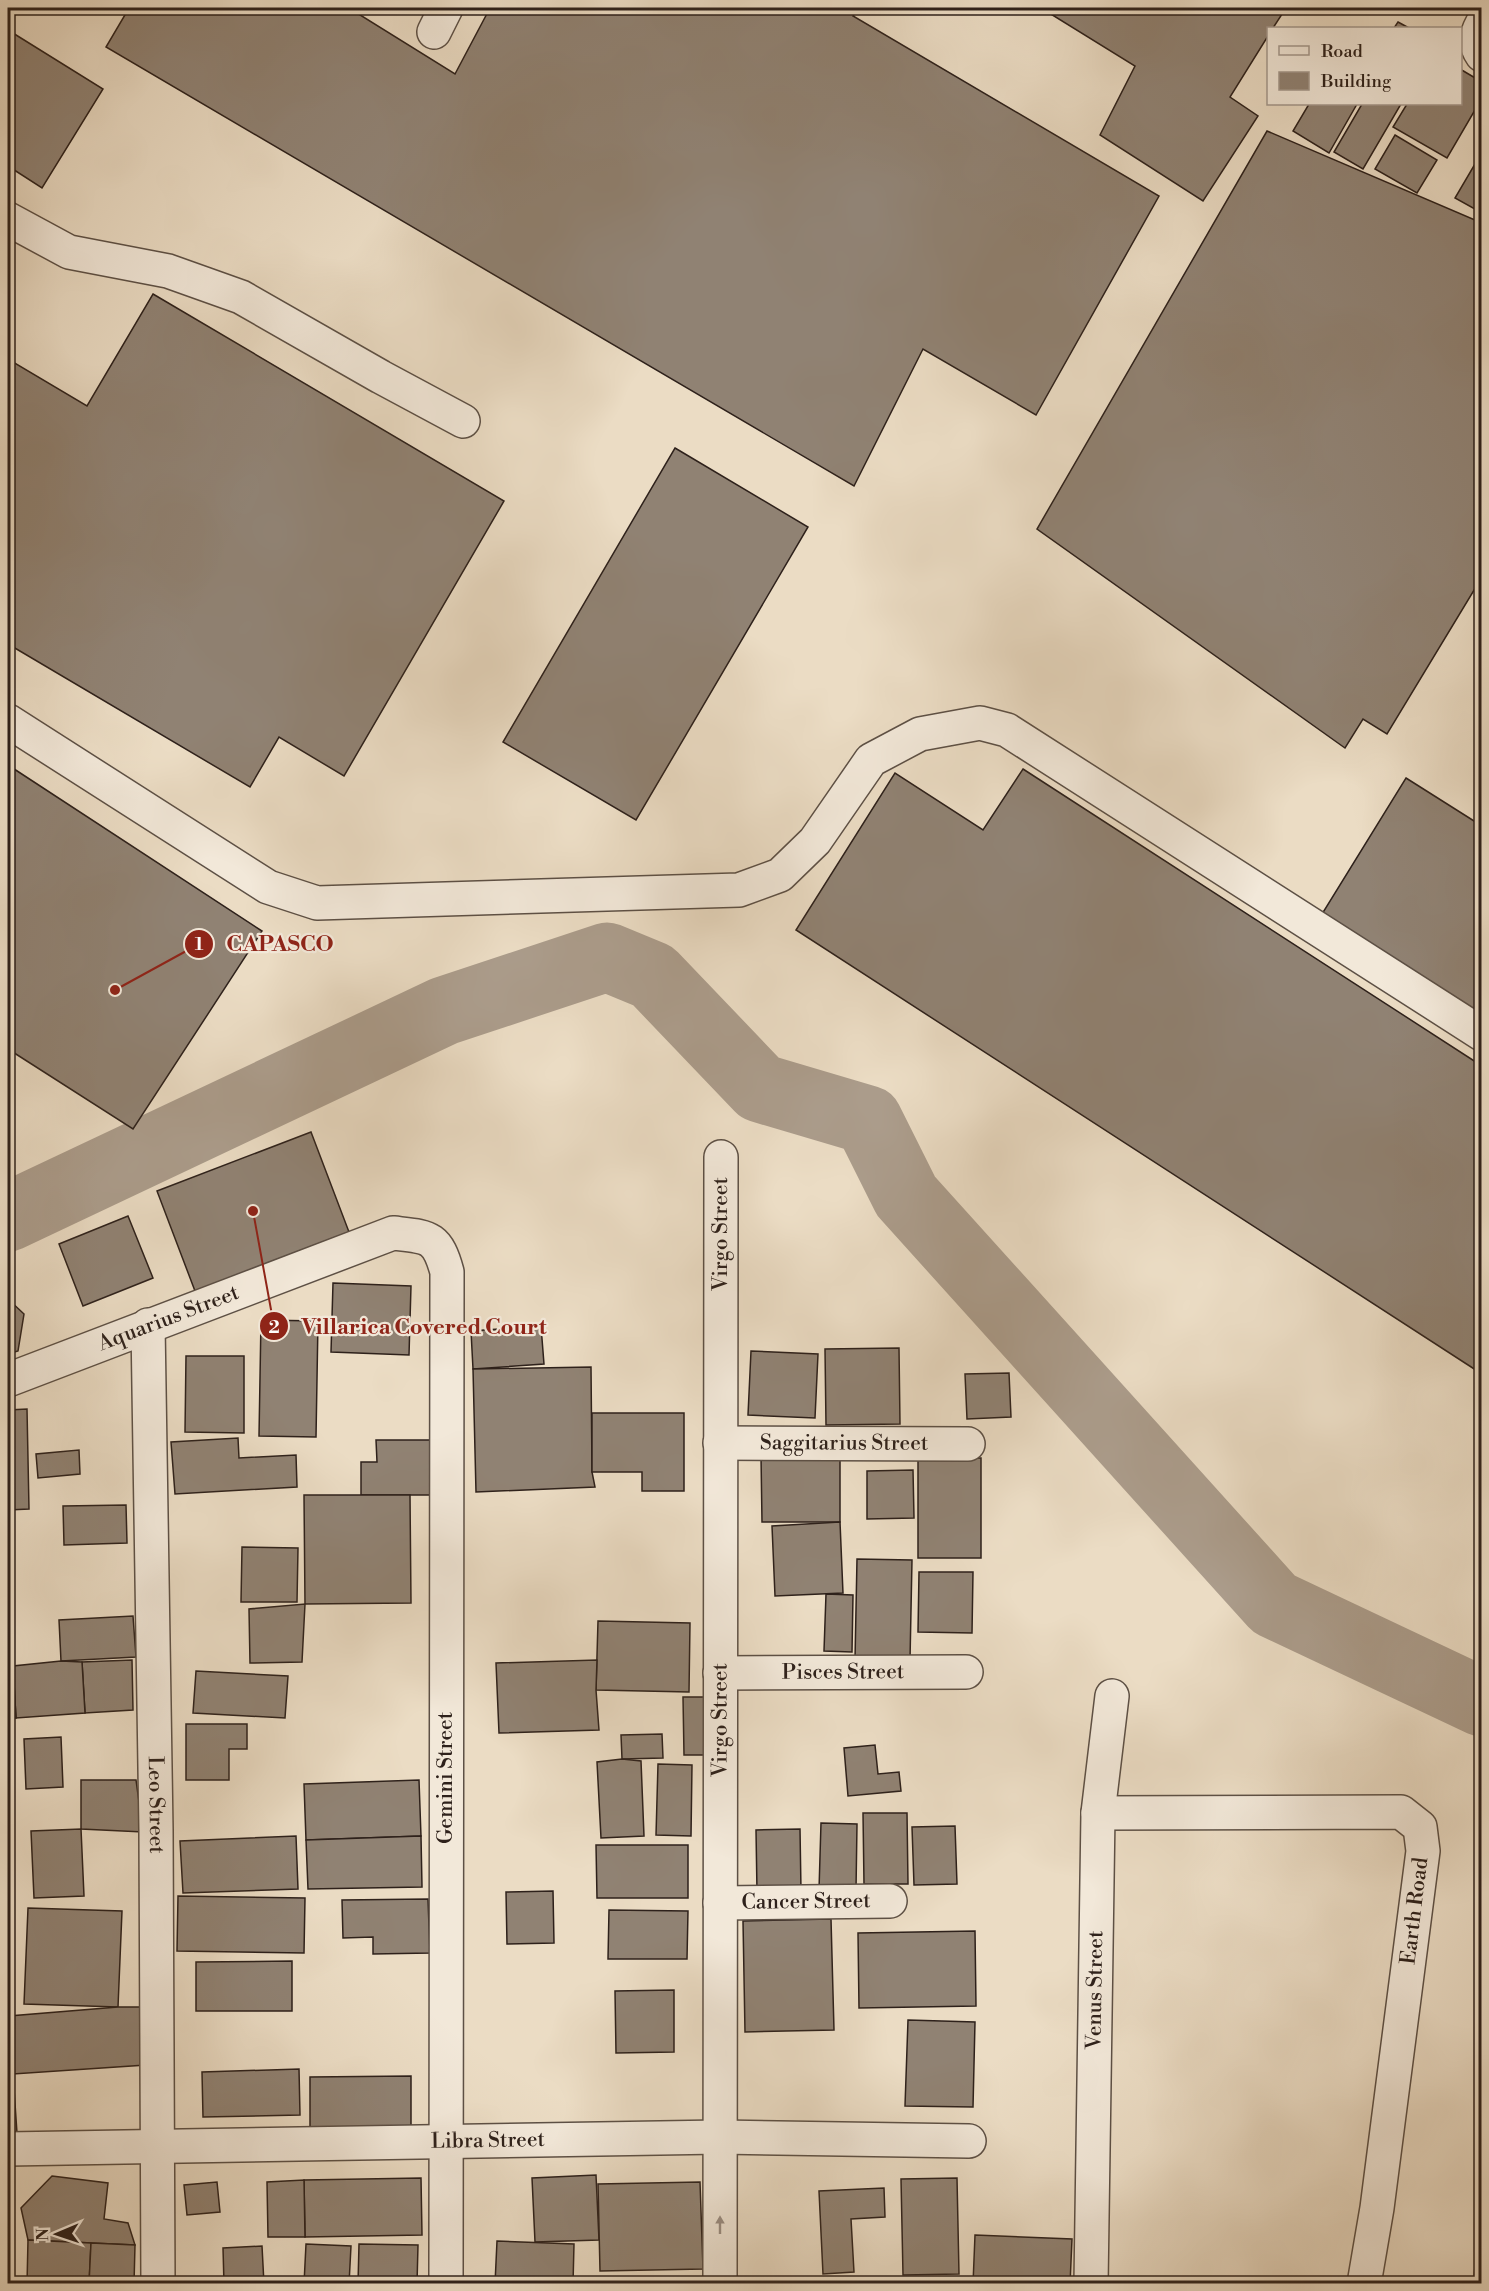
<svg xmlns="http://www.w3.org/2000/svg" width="1489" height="2291" font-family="'Libre Bodoni',serif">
<rect width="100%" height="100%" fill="#ebdcc4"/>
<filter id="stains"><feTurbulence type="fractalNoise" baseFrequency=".00333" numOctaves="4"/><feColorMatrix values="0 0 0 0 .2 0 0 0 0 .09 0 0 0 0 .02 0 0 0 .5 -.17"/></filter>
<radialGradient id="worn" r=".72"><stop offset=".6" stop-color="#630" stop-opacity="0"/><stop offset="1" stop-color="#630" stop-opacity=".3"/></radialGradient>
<path fill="#cbbca7" stroke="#7c6e61" stroke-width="1.5" d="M1481 2217V2283H1473Z"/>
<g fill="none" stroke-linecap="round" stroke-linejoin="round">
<path stroke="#ab9c8b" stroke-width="69" d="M8 1217 444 1011 607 957 653 976 760 1088 868 1120 906 1196 1274 1604 1482 1702"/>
</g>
<g fill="#908273" stroke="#2e211b" stroke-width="1.5">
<path d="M8 8H23L8 21Z"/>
<path d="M129 8H349L455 74 490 8H859L853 16 1159 196 1036 415 923 349 854 486 106 47Z"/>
<path d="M1041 8H1286L1273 28H1268V36L1230 97 1258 116 1203 201 1100 135 1135 66Z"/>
<path d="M1398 22 1409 28H1394Z"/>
<path d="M8 30 103 89 42 188 8 166Z"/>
<path d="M1460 69 1482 82V98L1447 158 1393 127 1407 104H1460Z"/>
<path d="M1309 104H1357L1329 153 1293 131Z"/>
<path d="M1362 104H1401L1363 169 1334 152Z"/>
<path d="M1267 131 1482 223V524L1475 534 1482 538V577L1387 734 1363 719 1345 748 1037 529Z"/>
<path d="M1395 135 1437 160 1417 193 1375 169Z"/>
<path d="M1482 152V213L1455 198Z"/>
<path d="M153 294 504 501 344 776 279 737 250 787 8 644V359L87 406Z"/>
<path d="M675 448 808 527 636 820 503 742Z"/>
<path d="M8 765 262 931 133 1129 8 1049Z"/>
<path d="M1023 769 1482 1066V1374L796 930 895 773 983 830Z"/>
<path d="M1406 778 1482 826V1015L1322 914Z"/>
<path d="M311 1132 349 1232 195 1291 157 1191Z"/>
<path d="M128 1216 153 1278 83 1306 59 1244Z"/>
<path d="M333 1283 411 1286 409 1355 331 1352Z"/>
<path d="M8 1299 24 1314 18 1351 8 1354Z"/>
<path d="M261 1320 318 1321 316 1437 259 1436Z"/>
<path d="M541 1326 544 1364 473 1369 471 1331Z"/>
<path d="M899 1348 900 1424 826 1425 825 1349Z"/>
<path d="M751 1351 818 1354 815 1418 748 1415Z"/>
<path d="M186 1356H244V1433L185 1432Z"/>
<path d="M591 1367 592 1472 595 1487 476 1492 473 1369Z"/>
<path d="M1009 1373 1011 1417 967 1419 965 1374Z"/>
<path d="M27 1409 29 1509 8 1510V1410Z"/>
<path d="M592 1413H684V1491H642V1472H592Z"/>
<path d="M238 1438 239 1458 296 1455 297 1487 175 1494 171 1442Z"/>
<path d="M376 1440H435V1495H361V1462H377Z"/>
<path d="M79 1450 80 1474 38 1478 36 1454Z"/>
<path d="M840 1454V1522H762L761 1456Z"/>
<rect x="918" y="1458" width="63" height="100"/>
<path d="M913 1470 914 1518 867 1519V1471Z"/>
<path d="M304 1495H410L411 1603 305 1604Z"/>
<path d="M126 1505 127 1543 64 1545 63 1506Z"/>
<path d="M840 1522 843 1593 775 1596 772 1526Z"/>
<path d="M242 1547 298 1548 297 1602H241Z"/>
<path d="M857 1559 912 1560 910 1660H855Z"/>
<path d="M919 1572H973L972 1633 918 1632Z"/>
<path d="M826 1594 853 1595 852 1652 824 1651Z"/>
<path d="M305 1604 302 1662 250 1663 249 1609Z"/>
<path d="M133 1616 136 1657 61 1661 59 1620Z"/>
<path d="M598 1621 690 1623 689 1692 596 1690Z"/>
<path d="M132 1660 133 1710 85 1713 82 1662Z"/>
<path d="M597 1660 596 1690 599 1730 499 1733 496 1663Z"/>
<path d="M61 1661 82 1662 85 1713 16 1718 13 1666Z"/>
<path d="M8 1666H13L16 1718H8Z"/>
<path d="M196 1671 288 1676 285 1718 193 1713Z"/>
<path d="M683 1697H712V1755H684Z"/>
<path d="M186 1724H247V1749H229V1780H186Z"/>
<path d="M662 1734 663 1758 622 1759 621 1735Z"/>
<path d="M61 1737 63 1787 26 1789 24 1739Z"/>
<path d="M875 1745 878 1774 899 1772 901 1791 848 1796 844 1748Z"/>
<path d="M622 1759 641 1761 644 1836 601 1838 597 1762Z"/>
<path d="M658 1764 692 1765 691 1836 656 1835Z"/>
<path d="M81 1780H136L143 1832 81 1829Z"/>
<path d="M419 1780 421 1836 306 1840 304 1784Z"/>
<path d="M863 1813H907L908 1884H864Z"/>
<path d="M821 1823 857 1824 856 1890H819Z"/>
<path d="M955 1826 957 1884 914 1885 912 1827Z"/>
<path d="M81 1829 84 1896 34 1898 31 1831Z"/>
<path d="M800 1829 801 1891 757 1892 756 1830Z"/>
<path d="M296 1836 298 1889 183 1893 180 1841Z"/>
<path d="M421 1836 422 1887 308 1889 306 1840Z"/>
<path d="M596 1845H688V1898H597Z"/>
<path d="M553 1891 554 1943 507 1944 506 1892Z"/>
<path d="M178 1896 305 1898 304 1953 177 1951Z"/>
<path d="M428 1899 430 1953 373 1954V1937L343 1938 342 1900Z"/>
<path d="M28 1908 122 1911 118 2007 24 2004Z"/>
<path d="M609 1910 688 1911 687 1959H608Z"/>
<path d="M831 1919 834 2030 745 2032 743 1921Z"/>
<path d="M975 1931 976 2006 859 2008 858 1933Z"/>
<path d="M8 1959 9 2016 8 2015Z"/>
<path d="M292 1961V2011H196V1962Z"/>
<path d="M674 1990V2052L616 2053 615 1991Z"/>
<path d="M118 2007H142L146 2065 13 2074 9 2016Z"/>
<path d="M908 2020 975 2022 973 2107 905 2106Z"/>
<path d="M299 2069 300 2115 203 2117 202 2072Z"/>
<path d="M8 2074H13L17 2133H8Z"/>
<path d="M411 2076V2131L310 2130V2077Z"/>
<path d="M596 2175 599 2240 535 2242 532 2178Z"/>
<path d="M52 2176 108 2183 104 2219 128 2223 135 2245 28 2240 21 2208Z"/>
<path d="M421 2178 422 2235 305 2237 304 2180Z"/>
<path d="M957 2178 959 2274 903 2275 901 2179Z"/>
<path d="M304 2180 305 2237H268L267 2182Z"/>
<path d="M217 2182 220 2212 187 2215 184 2185Z"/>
<path d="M700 2182 703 2269 600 2271 598 2184Z"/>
<path d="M884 2188 885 2217 851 2219 854 2272 823 2274 819 2191Z"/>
<path d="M975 2235 1072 2239 1070 2284H973Z"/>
<path d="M28 2240 91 2243 89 2284H27Z"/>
<path d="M497 2241 574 2244 573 2284H495Z"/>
<path d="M91 2243 135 2245 134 2284H89Z"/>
<path d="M306 2244 351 2246 349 2284H304Z"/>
<path d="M359 2244 418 2245 417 2284H358Z"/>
<path d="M262 2246 264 2284H224L223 2248Z"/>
</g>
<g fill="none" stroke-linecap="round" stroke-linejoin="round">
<defs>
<g id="minor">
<path d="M1482 24C1476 35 1474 44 1482 55"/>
<path d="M434 32 446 8"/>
<path d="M8 219 69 252 168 271 241 297 381 377 463 421"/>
<path d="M8 721 268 887 317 903 739 890 780 875 815 841 871 760 920 734 980 723 1007 730 1482 1034"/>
<path id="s1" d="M148 1325 156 1830 158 2284"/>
<path id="s2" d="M8 1380 393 1233C428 1237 437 1235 447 1272L446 2284"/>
<path id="s3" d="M720 1443 968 1444"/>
<path id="s4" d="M720 1673 966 1672"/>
<path d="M1098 1813 1401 1812 1420 1827 1423 1851 1377 2208 1364 2284"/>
<path id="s5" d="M720 1903 890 1901"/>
<path id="s6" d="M8 2149 720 2137 969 2141"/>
<path id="s7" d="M720 2284 721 1157"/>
<path id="s8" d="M1091 2284 1098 1813 1112 1696"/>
</g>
</defs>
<use href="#minor" stroke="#5d5045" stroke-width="36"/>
<use href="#minor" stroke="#f2e8d9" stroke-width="33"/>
</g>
<defs><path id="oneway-solid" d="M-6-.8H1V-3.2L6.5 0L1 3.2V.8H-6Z" transform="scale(1.5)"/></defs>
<use fill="#9a8e84" href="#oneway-solid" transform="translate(720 2225) rotate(-90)"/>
<g text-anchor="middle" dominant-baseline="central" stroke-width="4.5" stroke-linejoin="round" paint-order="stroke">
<g font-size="21" fill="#2e211b" stroke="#f2e8d9">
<text stroke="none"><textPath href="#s7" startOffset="1050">Virgo Street</textPath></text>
<text stroke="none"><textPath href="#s2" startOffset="172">Aquarius Street</textPath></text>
<text stroke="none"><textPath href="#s3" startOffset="124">Saggitarius Street</textPath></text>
<text stroke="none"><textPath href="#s4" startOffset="123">Pisces Street</textPath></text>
<text stroke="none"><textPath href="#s7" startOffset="564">Virgo Street</textPath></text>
<text transform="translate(446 1778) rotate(-90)">Gemini Street</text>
<text stroke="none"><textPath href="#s1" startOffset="480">Leo Street</textPath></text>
<text stroke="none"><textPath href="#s5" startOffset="86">Cancer Street</textPath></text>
<text transform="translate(1415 1911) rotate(-83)">Earth Road</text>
<text stroke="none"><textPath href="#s8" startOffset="294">Venus Street</textPath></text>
<text stroke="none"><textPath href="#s6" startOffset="480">Libra Street</textPath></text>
</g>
</g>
<path fill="none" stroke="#8f2418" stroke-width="2" d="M115 990L199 944M253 1211L274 1326"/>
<g fill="#8f2418" stroke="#f2e8d9" stroke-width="2">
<circle cx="115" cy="990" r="6"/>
<circle cx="253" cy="1211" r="6"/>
<circle cx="199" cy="944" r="15"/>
<circle cx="274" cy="1326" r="15"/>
</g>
<g font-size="18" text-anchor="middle" font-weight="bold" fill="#fff">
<text x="199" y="950">1</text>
<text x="274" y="1333">2</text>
</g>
<g font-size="22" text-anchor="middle" font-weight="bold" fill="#8f2418" stroke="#f2e8d9" stroke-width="4.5" stroke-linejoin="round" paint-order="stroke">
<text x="280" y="951">CAPASCO</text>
<text x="424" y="1334">Villarica Covered Court</text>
</g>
<rect width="1489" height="2291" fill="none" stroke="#ebdcc4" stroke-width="30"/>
<rect x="9" y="9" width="1471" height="2273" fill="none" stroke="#2e211b" stroke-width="3"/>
<rect x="15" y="15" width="1459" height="2261" fill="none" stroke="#2e211b" stroke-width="1.5"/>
<rect x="1267" y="27" width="195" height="78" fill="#f2e8d9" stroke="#a4988d" stroke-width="1.5"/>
<rect x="1279" y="46" width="30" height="9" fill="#f2e8d9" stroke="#a4988d" stroke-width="1.5"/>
<text x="1321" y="57" font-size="18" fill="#2e211b">Road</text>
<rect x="1279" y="72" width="30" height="18" fill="#908273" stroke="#a4988d" stroke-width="1.5"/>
<text x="1321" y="87" font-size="18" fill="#2e211b">Building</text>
<g transform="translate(57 2234) rotate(268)" stroke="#f2e8d9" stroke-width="4.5" paint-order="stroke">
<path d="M0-4.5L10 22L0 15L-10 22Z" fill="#2e211b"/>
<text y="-9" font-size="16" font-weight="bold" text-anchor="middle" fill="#2e211b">N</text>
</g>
<rect width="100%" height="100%" filter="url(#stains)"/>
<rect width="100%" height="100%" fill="url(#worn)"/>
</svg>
